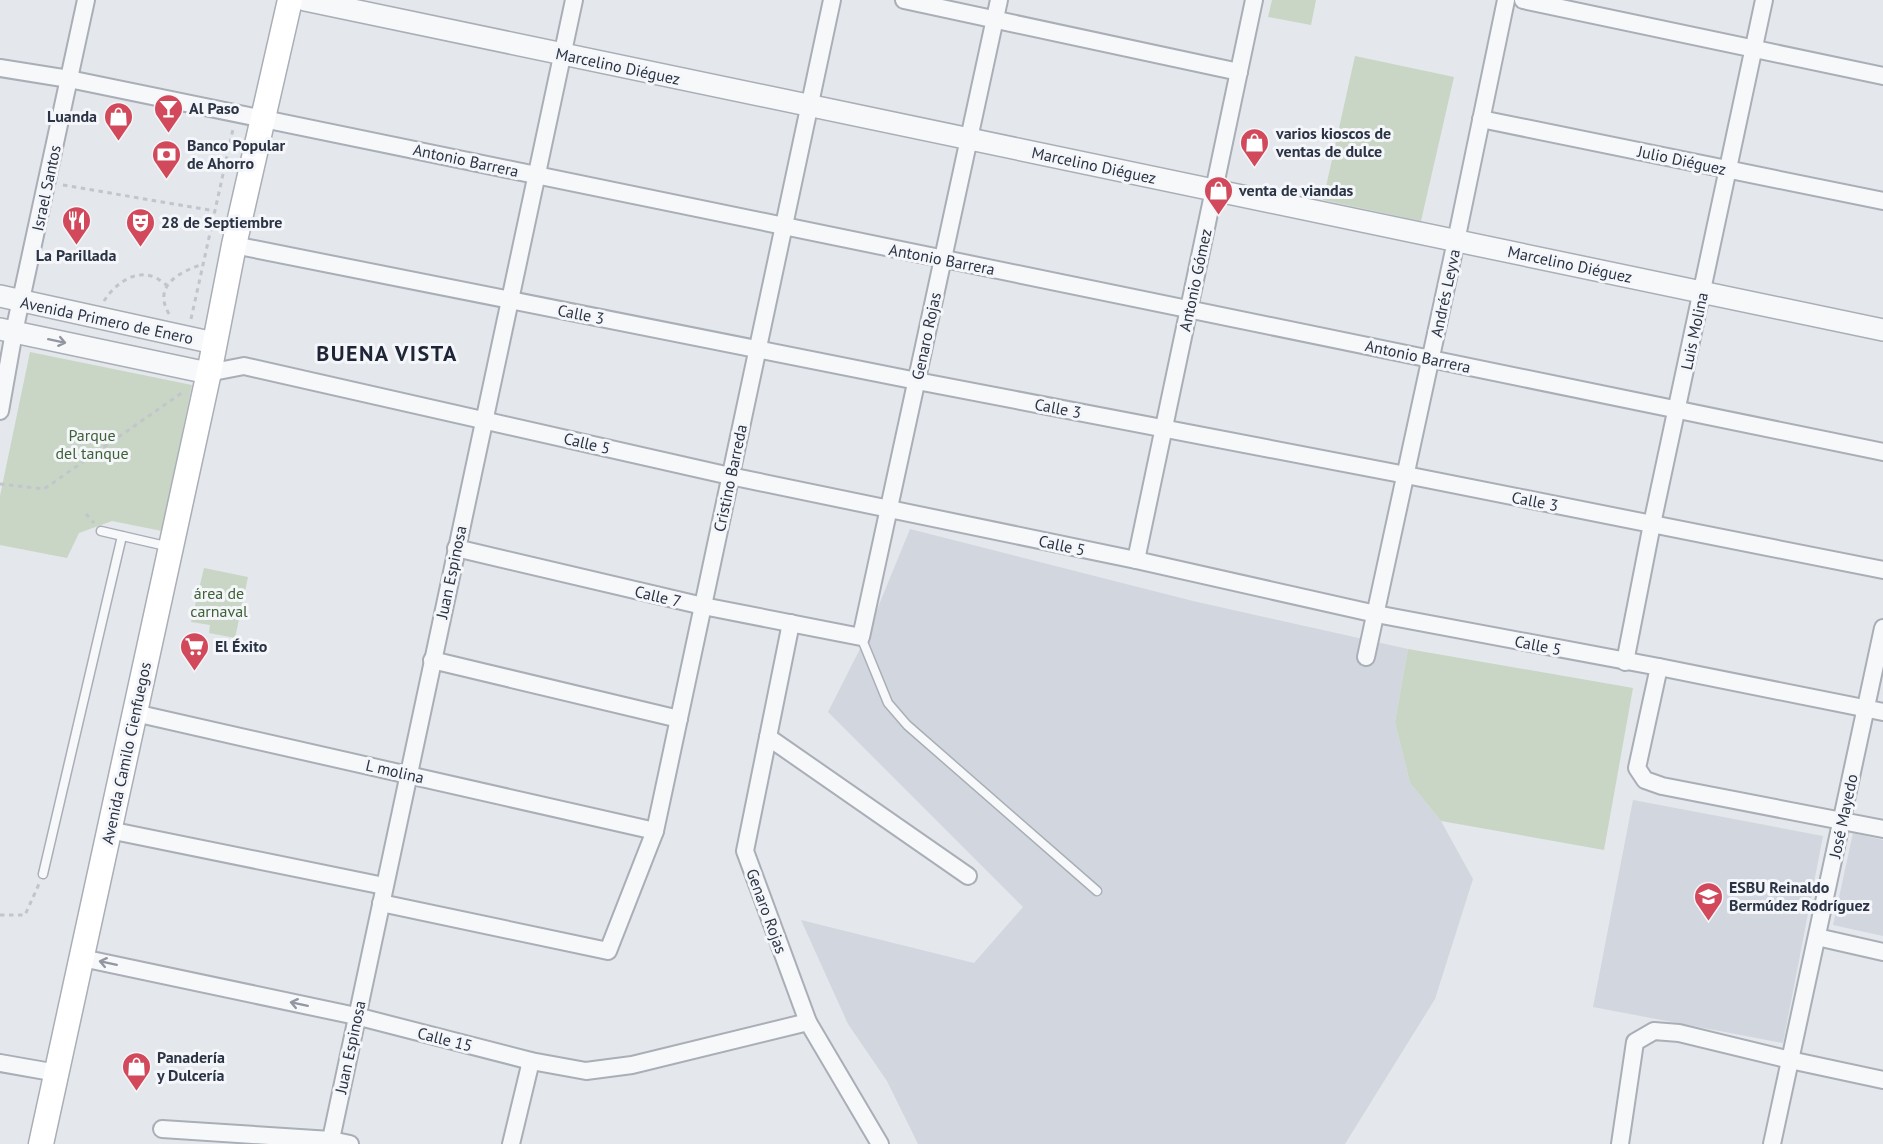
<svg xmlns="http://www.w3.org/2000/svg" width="1883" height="1144" font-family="'PT Sans',sans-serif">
<rect width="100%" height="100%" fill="#e4e7ec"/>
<g fill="#d2d6de">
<path d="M910 529 1193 601 1408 649 1395 722 1410 783 1441 821 1473 879 1435 999 1345 1144H918L887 1081 848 1024 801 920 974 963 1023 907 828 712 865 639Z"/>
<path d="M1633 800 1823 836 1783 1043 1593 1007Z"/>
<path d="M1853 833 1883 840V936L1833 925Z"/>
</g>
<g fill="#c9d6c5">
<path d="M1272 0H1316L1311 25 1268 17Z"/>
<path d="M1355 56 1454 77 1421 221 1323 200Z"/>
<path d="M30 352 192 385 162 531 112 521 79 533 67 558 0 545V496Z"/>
<path d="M204 568 248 577 235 638 209 633 210 625 191 622Z"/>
<path d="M1408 649 1633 688 1604 850 1441 821 1410 783 1395 722Z"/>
</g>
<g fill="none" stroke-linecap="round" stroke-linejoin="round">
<defs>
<g id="service">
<path d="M101 531 170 547"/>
<path d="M861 637 888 703 907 725 1097 891"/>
<path d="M43 874 122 536"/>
</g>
<g id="minor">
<path d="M904 0 1239 72"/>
<path d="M1523 0 1883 76"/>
<path d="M0 68 69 79 1883 452"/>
<path d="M1481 119 1883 201"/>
<path d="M234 245 917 381 1406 475 1883 570"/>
<path d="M208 373 244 366 730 476 1136 560 1376 614 1659 667 1883 712"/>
<path d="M0 411 14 332 86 0"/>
<path d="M456 548 703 606 861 637 999 0"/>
<path d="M1136 560 1254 0"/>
<path d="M791 623 745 851 808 1022 880 1144"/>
<path d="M1366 657 1456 241 1506 0"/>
<path d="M432 660 679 719"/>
<path d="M1625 662 1652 524 1764 0"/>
<path d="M1659 667 1637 768 1645 780 1662 786 1883 829"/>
<path d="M135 713 655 831"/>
<path d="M768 737 968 876"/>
<path d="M109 830 384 886"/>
<path d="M381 903 608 951 655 831 832 0"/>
<path d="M1817 937 1883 952"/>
<path d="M82 958 356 1016 531 1061 586 1071 632 1065 808 1022"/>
<path d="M0 1063 57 1073"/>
<path d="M162 1129 331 1140 350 1144"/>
<path d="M330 1144 574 0"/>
<path d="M511 1144 531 1061"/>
<path d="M1620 1144 1635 1042 1654 1031 1679 1033 1790 1060 1883 1080"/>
<path d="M1772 1144 1883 628"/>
</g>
<g id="tertiary">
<path d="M305 0 1883 330"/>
<path d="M0 296 214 343"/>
<path d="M0 329 208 373"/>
</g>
<path id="secondary" d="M41 1144 211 363 234 245 290 0"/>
</defs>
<use href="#service" stroke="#a9aeb7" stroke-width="11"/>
<use href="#minor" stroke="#a9aeb7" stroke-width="20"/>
<use href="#tertiary" stroke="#a9aeb7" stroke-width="24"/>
<use href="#secondary" stroke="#a9aeb7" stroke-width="27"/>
<g stroke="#c2c5cb" stroke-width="3" stroke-dasharray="4.5 4.5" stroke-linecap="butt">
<path d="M63 185 215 211"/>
<path d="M104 301C114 285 134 269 154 277 159 279 163 283 167 285"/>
<path d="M169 314C152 285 180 272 203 264"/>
<path d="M191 319 233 129"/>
<path d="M0 484 44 489 183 392"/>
<path d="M86 514 94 523"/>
<path d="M0 915H25L39 884"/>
</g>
<use href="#service" stroke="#f7f8fa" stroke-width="8"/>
<use href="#minor" stroke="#f7f8fa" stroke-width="16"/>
<use href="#tertiary" stroke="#f7f8fa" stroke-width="21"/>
<use href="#secondary" stroke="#fff" stroke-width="24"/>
</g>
<defs><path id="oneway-shaft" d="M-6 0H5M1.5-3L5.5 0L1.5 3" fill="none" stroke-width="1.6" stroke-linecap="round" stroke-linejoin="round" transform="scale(1.5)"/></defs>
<g stroke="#9196a0">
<use href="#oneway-shaft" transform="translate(57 341) rotate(12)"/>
<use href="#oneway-shaft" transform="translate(108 963) rotate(-168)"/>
<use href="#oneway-shaft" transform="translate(299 1004) rotate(-168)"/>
</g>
<defs>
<symbol id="bar-pin" viewBox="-11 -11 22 30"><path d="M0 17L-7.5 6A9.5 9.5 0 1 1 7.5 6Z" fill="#d1495b" stroke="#f4f6f9"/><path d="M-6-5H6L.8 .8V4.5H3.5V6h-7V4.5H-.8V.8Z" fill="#fff"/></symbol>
<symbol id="shop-pin" viewBox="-11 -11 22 30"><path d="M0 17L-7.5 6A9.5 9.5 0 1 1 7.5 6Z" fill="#d1495b" stroke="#f4f6f9"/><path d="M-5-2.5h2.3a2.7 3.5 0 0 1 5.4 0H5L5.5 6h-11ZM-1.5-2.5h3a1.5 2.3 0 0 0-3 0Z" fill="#fff"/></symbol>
<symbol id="bank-pin" viewBox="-11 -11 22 30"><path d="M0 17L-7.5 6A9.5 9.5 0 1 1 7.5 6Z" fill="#d1495b" stroke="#f4f6f9"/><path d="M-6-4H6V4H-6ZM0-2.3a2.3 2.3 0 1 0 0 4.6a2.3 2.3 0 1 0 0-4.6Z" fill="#fff"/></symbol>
<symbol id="restaurant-pin" viewBox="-11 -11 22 30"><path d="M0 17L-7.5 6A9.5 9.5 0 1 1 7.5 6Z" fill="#d1495b" stroke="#f4f6f9"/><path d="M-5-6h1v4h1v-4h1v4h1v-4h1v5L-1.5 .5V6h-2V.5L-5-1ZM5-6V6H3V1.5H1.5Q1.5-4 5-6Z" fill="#fff"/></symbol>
<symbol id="theatre-pin" viewBox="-11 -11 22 30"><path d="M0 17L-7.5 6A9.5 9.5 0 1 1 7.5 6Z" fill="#d1495b" stroke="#f4f6f9"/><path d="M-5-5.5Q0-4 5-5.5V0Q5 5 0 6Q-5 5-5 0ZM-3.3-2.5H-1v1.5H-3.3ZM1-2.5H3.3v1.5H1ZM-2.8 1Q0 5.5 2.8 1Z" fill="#fff"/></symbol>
<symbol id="supermarket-pin" viewBox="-11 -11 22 30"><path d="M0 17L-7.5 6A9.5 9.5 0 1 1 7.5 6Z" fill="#d1495b" stroke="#f4f6f9"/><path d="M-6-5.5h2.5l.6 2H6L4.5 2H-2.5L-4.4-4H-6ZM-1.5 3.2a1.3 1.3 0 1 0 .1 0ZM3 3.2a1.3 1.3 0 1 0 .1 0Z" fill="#fff"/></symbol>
<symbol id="school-pin" viewBox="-11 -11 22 30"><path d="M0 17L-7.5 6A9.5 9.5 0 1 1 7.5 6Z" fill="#d1495b" stroke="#f4f6f9"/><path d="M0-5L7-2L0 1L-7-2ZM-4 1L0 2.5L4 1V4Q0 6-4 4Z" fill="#fff"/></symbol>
</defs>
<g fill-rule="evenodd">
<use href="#bar-pin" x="152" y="92" width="33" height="45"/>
<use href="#shop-pin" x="102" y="100" width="33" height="45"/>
<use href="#shop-pin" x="1238" y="126" width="33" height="45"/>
<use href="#bank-pin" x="150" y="138" width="33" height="45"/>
<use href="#shop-pin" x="1202" y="174" width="33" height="45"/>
<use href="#restaurant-pin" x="60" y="204" width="33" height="45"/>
<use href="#theatre-pin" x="124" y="206" width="33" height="45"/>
<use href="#supermarket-pin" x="178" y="630" width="33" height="45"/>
<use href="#school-pin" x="1692" y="880" width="33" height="45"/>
<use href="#shop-pin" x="120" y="1050" width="33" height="45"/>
</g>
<g text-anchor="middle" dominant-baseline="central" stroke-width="6" stroke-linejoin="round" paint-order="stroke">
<g font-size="16" fill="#2b3445" stroke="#f4f6f9">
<text transform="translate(618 66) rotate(12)">Marcelino Diéguez</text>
<text transform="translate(466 160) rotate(12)">Antonio Barrera</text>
<text transform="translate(1682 160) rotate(12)">Julio Diéguez</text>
<text transform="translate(1094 165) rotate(12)">Marcelino Diéguez</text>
<text transform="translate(46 188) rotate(-78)">Israel Santos</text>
<text transform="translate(942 259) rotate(11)">Antonio Barrera</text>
<text transform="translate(1570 264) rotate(12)">Marcelino Diéguez</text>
<text transform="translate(1195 280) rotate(-78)">Antonio Gómez</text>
<text transform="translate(1445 293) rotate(-78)">Andrés Leyva</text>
<text transform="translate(581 314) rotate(11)">Calle 3</text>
<text transform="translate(107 320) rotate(12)">Avenida Primero de Enero</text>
<text transform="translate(1694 331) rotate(-78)">Luis Molina</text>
<text transform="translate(926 336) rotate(-78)">Genaro Rojas</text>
<text transform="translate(1418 356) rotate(12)">Antonio Barrera</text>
<text transform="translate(1058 408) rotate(11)">Calle 3</text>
<text transform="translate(587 443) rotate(13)">Calle 5</text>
<text transform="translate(730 478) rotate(-78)">Cristino Barreda</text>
<text transform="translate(1535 501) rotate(11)">Calle 3</text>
<text transform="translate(1062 545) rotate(12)">Calle 5</text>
<text transform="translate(451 572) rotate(-78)">Juan Espinosa</text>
<text transform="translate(658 596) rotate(13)">Calle 7</text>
<text transform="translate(1538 645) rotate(11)">Calle 5</text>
<text transform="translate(126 753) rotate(-78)">Avenida Camilo Cienfuegos</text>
<text transform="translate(395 771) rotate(13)">L molina</text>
<text transform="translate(1843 816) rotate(-78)">José Mayedo</text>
<text transform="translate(767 911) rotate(70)">Genaro Rojas</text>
<text transform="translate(445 1039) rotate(14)">Calle 15</text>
<text transform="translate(350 1047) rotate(-78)">Juan Espinosa</text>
</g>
<g font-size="16" font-weight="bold" fill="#2b3445" stroke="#f4f6f9" text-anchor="start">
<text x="189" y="108">Al Paso</text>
<text x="97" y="116" text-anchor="end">Luanda</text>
<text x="1276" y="133">varios kioscos de<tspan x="1276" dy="18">ventas de dulce</tspan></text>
<text x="187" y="145">Banco Popular<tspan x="187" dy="18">de Ahorro</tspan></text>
<text x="1239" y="190">venta de viandas</text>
<text x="161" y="222">28 de Septiembre</text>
<text x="76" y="255" text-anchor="middle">La Parillada</text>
<text x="215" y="646">El Éxito</text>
<text x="1729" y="887">ESBU Reinaldo<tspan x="1729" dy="18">Bermúdez Rodríguez</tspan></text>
<text x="157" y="1057">Panadería<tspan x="157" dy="18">y Dulcería</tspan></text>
</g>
<g font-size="16" fill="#3f6138" stroke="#f4f6f9">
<text x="92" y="435">Parque<tspan x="92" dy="18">del tanque</tspan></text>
<text x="219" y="593">área de<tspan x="219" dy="18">carnaval</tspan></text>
</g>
<g font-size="22" font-weight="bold" letter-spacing="1.5" fill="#1d2536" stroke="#f4f6f9">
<text x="387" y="353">BUENA VISTA</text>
</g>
</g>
</svg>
